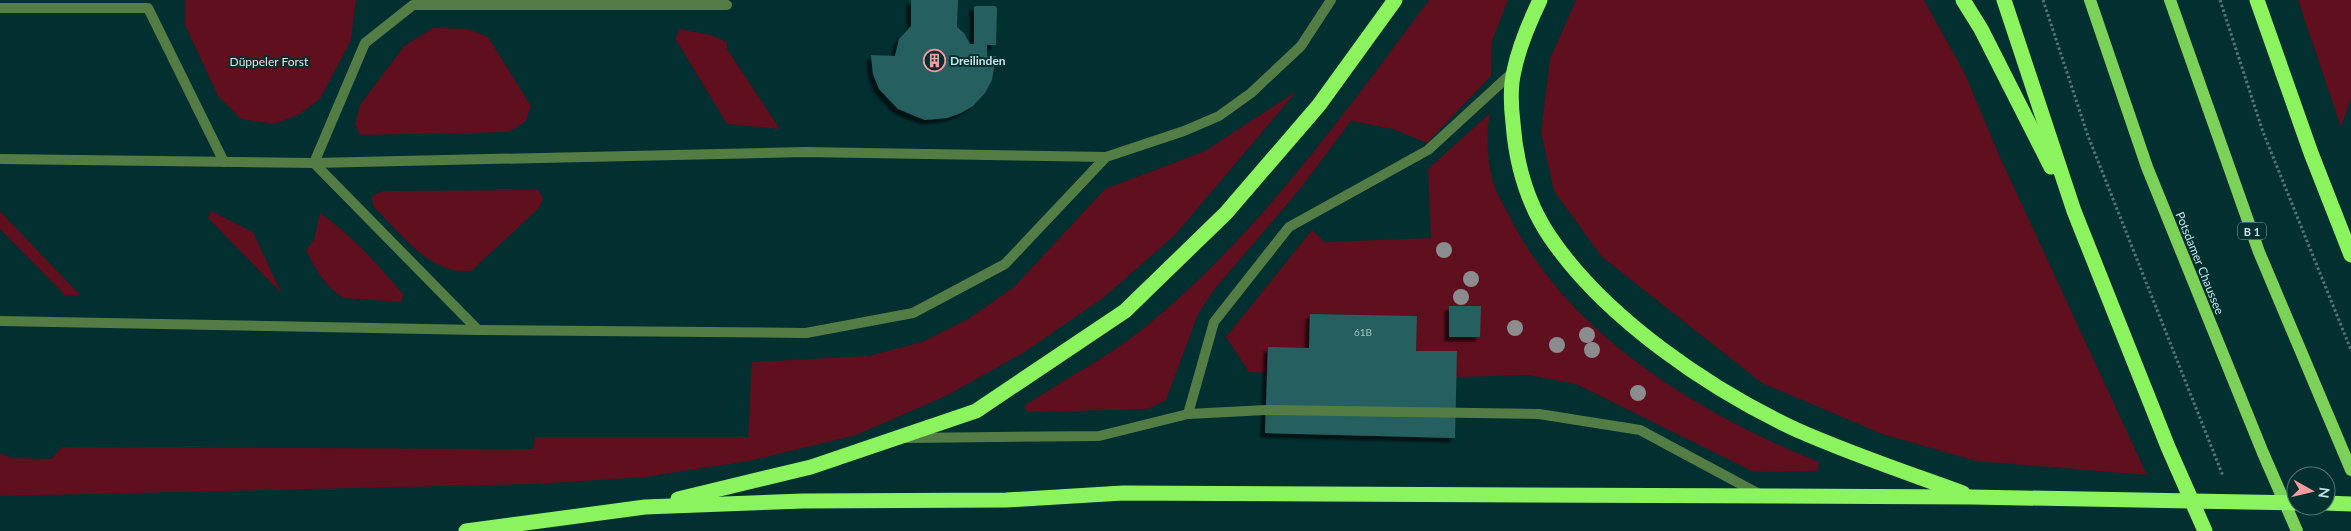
<svg xmlns="http://www.w3.org/2000/svg" width="2351" height="531" font-family="Lato,sans-serif">
<defs>
<filter id="shadow"><feDropShadow dx="-4.5" dy="4.5" stdDeviation="1" flood-color="#0009"/></filter>
</defs>
<rect width="100%" height="100%" fill="#022f30"/>
<g fill="#5f0f1d">
<path d="M185 0H356L351 40 320 99 298 115 274 124 241 119 218 96 185 25Z"/>
<path d="M1429 0H1508L1492 41 1491 76 1427 143 1393 129 1351 121 1300 189 1213 291 1198 314 1166 400 1148 409 1027 412 1024 406C1064 379 1107 358 1144 328 1255 238 1344 114 1429 0Z"/>
<path d="M1576 0H1924L1965 74 1999 155 2147 475 1976 461 1882 434 1762 383 1602 257 1554 191 1541 132 1550 59Z"/>
<path d="M2298 0H2351V98L2341 127Z"/>
<path d="M433 28 468 29 488 37 531 106 526 121 509 132 360 135 355 124 360 105 404 46Z"/>
<path d="M680 29 711 35 727 42V49L780 129 727 124 675 38Z"/>
<path d="M1297 91 1175 235 1103 298 1023 353 946 396 856 435 754 460 645 477 535 484 0 496V453L11 458 51 459 62 447 533 449 535 437H748L752 362 869 356 922 342 968 319 1014 287 1105 189 1205 151Z"/>
<path d="M1490 113C1486 134 1487 164 1494 184 1497 195 1504 205 1509 215 1567 334 1699 414 1819 462L1817 471 1754 472 1576 384 1528 375 1456 377 1457 351H1416L1417 316 1310 314 1309 348 1268 347 1267 373 1249 372 1226 337 1312 230 1325 242 1431 238 1428 169Z"/>
<path d="M539 190 543 199 538 209 471 271C429 275 400 232 373 206L372 196 383 191Z"/>
<path d="M0 211 80 295H65L0 229Z"/>
<path d="M211 211 253 232 282 294 208 218Z"/>
<path d="M320 213C353 236 378 265 404 295L401 302 344 298C328 290 313 266 306 250L314 240Z"/>
</g>
<g fill="#255f61" filter="url(#shadow)">
<path d="M911 0H958L957 27 964 33 970 44H974V7L976 6H995L997 8 996 45H987V56H996L992 80 985 93 973 106 961 113 947 118 925 120 898 109 879 89 873 74 871 55 895 56 899 39 911 26Z"/>
<path d="M1449 306H1481L1480 337H1449Z"/>
<path d="M1310 314 1417 316 1416 351H1457L1455 438 1265 433 1268 347 1309 348Z"/>
</g>
<g fill="none" stroke-linecap="round" stroke-linejoin="round">
<g stroke="#517778" stroke-width="3" stroke-dasharray="2.5 2.5" stroke-linecap="butt">
<path d="M2043 0 2088 136 2223 476"/>
<path d="M2220 0 2263 132 2351 350"/>
</g>
<g stroke="#547d45" stroke-width="10">
<path d="M0 8H148L224 162"/>
<path d="M0 159 314 163 805 152 1106 157 1184 131 1219 116 1251 93 1301 46 1331 0"/>
<path d="M0 321 478 330 806 333 913 313 1005 264 1106 157"/>
<path d="M478 330 314 163 365 43 413 5H727"/>
<path d="M1188 414 1266 410 1539 414 1640 430 1761 495"/>
<path d="M905 438 1099 436 1188 414 1214 322 1289 227 1428 150 1513 72"/>
</g>
<g stroke="#7cd258" stroke-width="12">
<path d="M2090 0 2147 167 2263 453 2297 531"/>
<path d="M2170 0 2259 252 2351 470"/>
</g>
<g stroke="#8bf35e" stroke-width="15">
<path d="M1540 0C1529 23 1519 46 1514 71 1510 87 1511 106 1513 123 1516 163 1527 203 1550 237 1605 318 1709 389 1797 430 1851 454 1908 473 1963 493"/>
<path d="M1963 0 1981 29 2051 167"/>
<path d="M2004 0 2074 211 2168 447 2205 531"/>
<path d="M2257 0 2311 153 2351 255"/>
<path d="M678 499 811 467 976 411 1125 311 1226 213 1319 105 1395 0"/>
<path d="M2326 503 2351 504"/>
<path d="M466 531 645 507 803 501 1006 500 1123 493 1972 497 2296 503"/>
</g>
</g>
<g fill="#8a8c8d">
<circle cx="1444" cy="250" r="8"/>
<circle cx="1471" cy="279" r="8"/>
<circle cx="1461" cy="297" r="8"/>
<circle cx="1515" cy="328" r="8"/>
<circle cx="1587" cy="335" r="8"/>
<circle cx="1557" cy="345" r="8"/>
<circle cx="1592" cy="350" r="8"/>
<circle cx="1638" cy="393" r="8"/>
</g>
<defs>
<symbol id="building-ring" viewBox="-11 -11 22 22"><circle r="9.5" fill="#022f30" stroke="#f59b9e" stroke-width="1.5"/><path d="M-4-6H4V6H1V3H-1V6H-4ZM-2.5-4.3h1.7v1.8h-1.7ZM.8-4.3h1.7v1.8H.8ZM-2.5-1h1.7V.8h-1.7ZM.8-1h1.7V.8H.8Z" fill="#f59b9e"/></symbol>
</defs>
<g fill-rule="evenodd">
<use href="#building-ring" x="922" y="48" width="25" height="25"/>
</g>
<g text-anchor="middle" dominant-baseline="central" stroke-width="4" stroke-linejoin="round" paint-order="stroke">
<g font-size="10" fill="#a0c3c4">
<text x="1363" y="332">61B</text>
</g>
<rect fill="#022f30" stroke="#8daeaf" stroke-width="1" x="2238" y="222.5" width="28" height="17" rx="4"/>
<g font-size="11" font-weight="bold" fill="#c9e4e5">
<text x="2252" y="231">B 1</text>
</g>
<g font-size="12" font-weight="bold" fill="#c9e4e5" stroke="#022f30" text-anchor="start">
<text x="950" y="60">Dreilinden</text>
</g>
<g font-size="12" fill="#fad9d9" stroke="#022f30">
<text x="269" y="61">Düppeler Forst</text>
</g>
<g font-size="12" fill="#c9e4e5" stroke="#022f30">
<text transform="translate(2200 263) rotate(68)">Potsdamer Chaussee</text>
</g>
</g>
<g transform="translate(2311 491) rotate(98)"><circle r="24" fill="#022f30" stroke="#527778"/>
<path d="M0-4L9 19L0 12L-9 19Z" fill="#f59b9e"/>
<text y="-8" font-size="14" font-weight="bold" text-anchor="middle" fill="#c9e4e5">N</text>
</g>
</svg>
